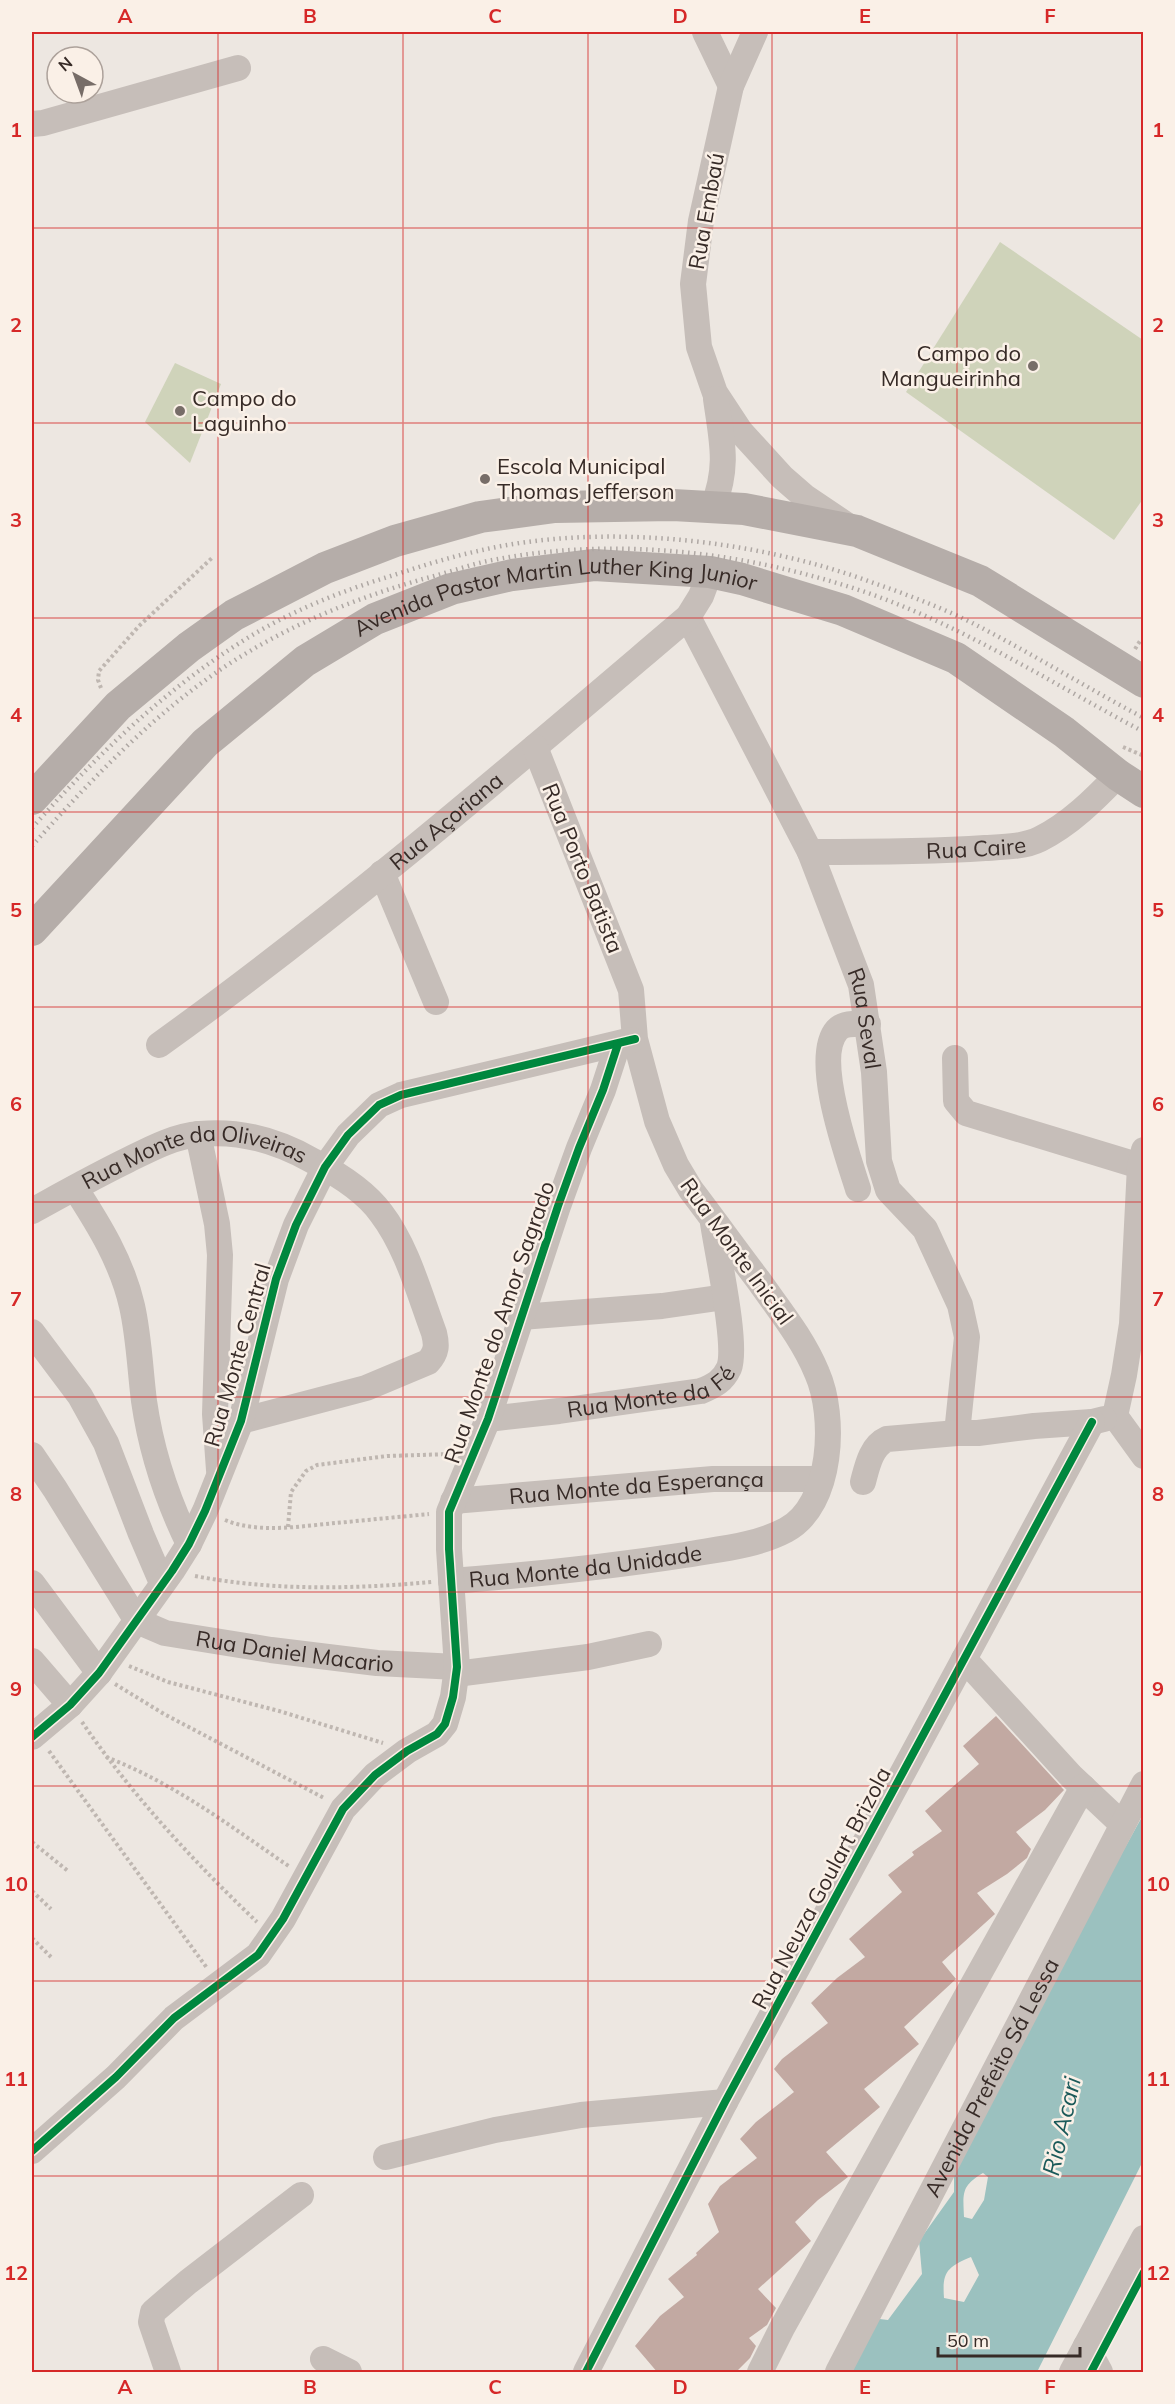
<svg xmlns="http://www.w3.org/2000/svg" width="1175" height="2404" font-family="Mulish,sans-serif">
<rect width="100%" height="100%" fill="#ede7e1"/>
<g fill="#cfd3ba">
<path d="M1000 242 1143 340V499L1114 540 906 392Z"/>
<path d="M175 363 221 384 190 463 145 422Z"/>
</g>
<path fill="#9bc1bf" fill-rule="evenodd" d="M1143 1815V2161L1037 2372H843L871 2318 888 2320 922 2274 919 2241 954 2192V2174L992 2088ZM983 2173 988 2177 984 2200 972 2219 964 2217C963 2193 961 2186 983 2173ZM971 2257 979 2275 964 2302 944 2298C942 2272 947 2267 971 2257Z"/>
<path fill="#c2a9a2" d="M996 1716 1064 1790 1045 1810 1016 1832 1031 1849 1027 1858 1007 1874 977 1893 995 1914 942 1962 956 1979 904 2027 919 2044 864 2089 880 2107 826 2152 848 2177 818 2200 795 2222 811 2241 758 2289 776 2308 767 2325 749 2338 756 2346 750 2358 735 2373H658L635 2346 660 2316 684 2297 668 2279 697 2255 696 2253 719 2232 708 2204 720 2186 757 2158 740 2139 756 2122 794 2092 774 2069 782 2059 828 2023 811 2003 837 1978 865 1957 849 1939 902 1892 888 1875 914 1855 912 1852 942 1831 925 1811 979 1764 963 1746Z"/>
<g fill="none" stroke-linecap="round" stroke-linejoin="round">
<g stroke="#bfb7b1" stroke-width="4" stroke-dasharray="3 3" stroke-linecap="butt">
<path d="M1135 649 1140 641 1144 643"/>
<path d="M101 688 98 680 99 671 139 626 213 557"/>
<path d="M1123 747 1144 756"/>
<path d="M225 1520C258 1534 301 1526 336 1523 367 1520 398 1517 429 1514"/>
<path d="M288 1527 291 1492 306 1471 317 1465 387 1456 452 1454"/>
<path d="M195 1576C273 1591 353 1589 432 1582"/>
<path d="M129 1666 168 1682 279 1711 383 1743"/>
<path d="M115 1684 164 1714 324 1798"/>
<path d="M82 1722C132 1795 193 1861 257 1922"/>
<path d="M49 1751 207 1968"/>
<path d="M106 1757C174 1783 230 1826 290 1867"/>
<path d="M32 1842 68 1871"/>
<path d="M32 1891 51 1909"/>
<path d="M32 1938 51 1957"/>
</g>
<g stroke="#c6beb9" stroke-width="26">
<path d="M705 32 731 86"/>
<path d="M755 32 731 86 701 221 693 284 699 347 715 393 740 431 782 477 805 497 848 526"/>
<path d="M32 124 43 123 238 68"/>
<path d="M713 507C729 466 722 442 716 399"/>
<path id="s1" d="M688 617 810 852 861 985 874 1072 879 1161 888 1190 925 1229 960 1305 967 1337 957 1433"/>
<path id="s2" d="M810 852C868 852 927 852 985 848 1003 847 1024 847 1040 839 1070 824 1095 799 1118 775"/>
<path d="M382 873 436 1002"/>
<path id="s3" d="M159 1045C343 913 515 764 688 617L701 596 710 572"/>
<path d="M955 1058 956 1101 966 1113 1140 1166"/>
<path d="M198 1134 217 1224 220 1255 215 1414 219 1470"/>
<path d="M1144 1150 1140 1166 1132 1324 1124 1375 1115 1416 1144 1456"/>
<path d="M75 1188C99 1225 122 1262 132 1306 139 1337 140 1369 144 1401 151 1450 167 1499 189 1544"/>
<path d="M858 1189C848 1157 812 1058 837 1030 844 1022 858 1024 868 1024"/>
<path id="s4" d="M32 1211C63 1194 95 1176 128 1160 150 1149 174 1136 200 1134 240 1130 278 1141 313 1161 336 1173 365 1191 381 1213 407 1247 419 1293 434 1333 437 1345 437 1352 428 1362L366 1388 241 1421"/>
<path d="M521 1317 662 1306 725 1297"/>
<path d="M32 1332 80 1396 106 1443 141 1534 162 1583"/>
<path id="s5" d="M488 1419 559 1411 701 1391C714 1386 723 1381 729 1368 738 1345 717 1252 713 1223"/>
<path id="s6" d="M32 1455 55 1489 137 1621 165 1633 271 1650 377 1663 457 1667"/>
<path d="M863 1482C867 1467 871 1446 887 1439L957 1433H978L1034 1426 1092 1422 1104 1419"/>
<path id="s7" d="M453 1501 713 1479H821"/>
<path id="s8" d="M451 1581C530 1575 607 1567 685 1555 719 1549 756 1546 786 1530 833 1505 836 1416 817 1373 803 1339 780 1311 759 1281 736 1251 714 1220 691 1190L676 1165 657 1121 635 1039 631 990 535 747"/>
<path d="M32 1583 99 1673"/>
<path d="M964 1659 1071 1776 1122 1824"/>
<path d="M32 1661 70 1705"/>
<path d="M456 1674 588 1657 649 1644"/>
<path d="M32 1737 70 1705 99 1673 172 1571 189 1544 205 1511 241 1421 276 1279 296 1225 325 1167 348 1135 379 1105 401 1095 632 1040"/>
<path d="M32 2151 116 2077 174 2018 258 1955 283 1919 343 1809 375 1775 407 1751 437 1734 445 1724 453 1697 457 1667 449 1549V1512L488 1419 558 1206 579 1148 603 1090 618 1044"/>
<path d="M386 2157 495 2130 581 2115 725 2102"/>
<path d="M1086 2346 1100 2372"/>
<path d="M323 2359 349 2372"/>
<path d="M168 2372 151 2322 153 2312 188 2282 301 2195"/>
<path d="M586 2372 725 2102 1092 1422"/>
<path d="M760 2372 782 2328 1083 1787"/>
<path id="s9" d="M838 2372 1144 1784"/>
<path d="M1072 2372 1144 2238"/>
</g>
<g stroke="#b5ada9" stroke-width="32">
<path d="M32 799 118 706 189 647 234 615 325 568 395 541 480 517 555 507 673 505 744 509 857 531 980 581 1144 682"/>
<path id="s10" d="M32 930 205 743 305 661 375 619 451 589 512 575 594 565 710 572 742 579 843 610 956 658 1064 732 1118 775 1144 792"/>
</g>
<g stroke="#aea7a3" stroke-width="4.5" stroke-dasharray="1.5 4.5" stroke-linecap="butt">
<path d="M32 828C94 758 162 692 241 642 288 612 341 591 394 575 422 566 450 557 478 551 600 522 754 539 871 582 908 595 946 609 980 627 1036 656 1089 689 1144 718"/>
<path d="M32 846C96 774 166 700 250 651 304 619 363 596 423 579 443 574 463 567 483 562 609 535 744 551 865 592 964 626 1051 683 1144 732"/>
</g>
<defs>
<g id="cycleway">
<path d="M32 1737 70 1705 99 1673 172 1571 189 1544 205 1511 241 1421 276 1279 296 1225 325 1167 348 1135 379 1105 401 1095 635 1039"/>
<path d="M32 2151 116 2077 174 2018 258 1955 283 1919 343 1809 375 1775 407 1751 437 1734 445 1724 453 1697 457 1667 449 1549V1512L488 1419 558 1206 579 1148 603 1090 618 1044"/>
<path d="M586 2372 725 2102 1092 1422"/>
<path d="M1091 2372 1144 2272"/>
</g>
</defs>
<use href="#cycleway" stroke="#faf0e7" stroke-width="11"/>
<use href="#cycleway" stroke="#00873e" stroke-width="8"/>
</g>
<path fill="none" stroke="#d62828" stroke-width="1.5" stroke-opacity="0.55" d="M218 32V2372M403 32V2372M588 32V2372M772 32V2372M957 32V2372M32 228H1144M32 423H1144M32 618H1144M32 812H1144M32 1007H1144M32 1202H1144M32 1397H1144M32 1592H1144M32 1786H1144M32 1981H1144M32 2176H1144"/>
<g fill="#776d68" stroke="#faf0e7" stroke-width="2">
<circle cx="1033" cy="366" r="6"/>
<circle cx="180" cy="411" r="6"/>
<circle cx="485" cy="479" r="6"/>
</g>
<g text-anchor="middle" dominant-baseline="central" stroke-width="5" stroke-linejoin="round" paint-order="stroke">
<g font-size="22" fill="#372b27" stroke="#faf0e7">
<text transform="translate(706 211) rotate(-80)">Rua Embaú</text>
<text stroke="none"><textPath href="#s10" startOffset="650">Avenida Pastor Martin Luther King Junior</textPath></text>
<text stroke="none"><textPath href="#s3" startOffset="364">Rua Açoriana</textPath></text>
<text stroke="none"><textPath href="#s2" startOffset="166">Rua Caire</textPath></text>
<text transform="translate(583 868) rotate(68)">Rua Porto Batista</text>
<text stroke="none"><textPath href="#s1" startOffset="441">Rua Seval</textPath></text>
<text stroke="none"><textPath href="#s4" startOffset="177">Rua Monte da Oliveiras</textPath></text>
<text transform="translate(737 1251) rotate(54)">Rua Monte Inicial</text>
<text transform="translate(499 1322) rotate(-71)">Rua Monte do Amor Sagrado</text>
<text transform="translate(237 1355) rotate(-74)">Rua Monte Central</text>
<text stroke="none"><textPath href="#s5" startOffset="166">Rua Monte da Fé</textPath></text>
<text stroke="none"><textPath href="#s7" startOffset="184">Rua Monte da Esperança</textPath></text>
<text stroke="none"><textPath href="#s8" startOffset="135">Rua Monte da Unidade</textPath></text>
<text stroke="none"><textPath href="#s6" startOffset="358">Rua Daniel Macario</textPath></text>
<text transform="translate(821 1888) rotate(-62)">Rua Neuza Goulart Brizola</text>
<text stroke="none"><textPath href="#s9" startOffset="332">Avenida Prefeito Sá Lessa</textPath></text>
</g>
<g font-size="22" fill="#372b27" stroke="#faf0e7" text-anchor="start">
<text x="1021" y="353" text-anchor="end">Campo do<tspan x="1021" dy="25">Mangueirinha</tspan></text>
<text x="192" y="398">Campo do<tspan x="192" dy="25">Laguinho</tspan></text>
<text x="497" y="466">Escola Municipal<tspan x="497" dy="25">Thomas Jefferson</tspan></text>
</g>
<g font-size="24" font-style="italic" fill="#1b5a5a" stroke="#faf0e7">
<text transform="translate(1061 2126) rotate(-77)">Rio Acari</text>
</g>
</g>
<rect width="1175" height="2404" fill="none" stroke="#faf0e7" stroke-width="66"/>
<g transform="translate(75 75) rotate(319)"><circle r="28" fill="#faf0e7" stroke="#aca19a" stroke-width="1.5"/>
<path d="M0-4.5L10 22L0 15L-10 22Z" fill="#776d68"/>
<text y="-9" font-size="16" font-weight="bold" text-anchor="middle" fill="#372b27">N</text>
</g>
<path d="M938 2347v9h142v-9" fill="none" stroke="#372b27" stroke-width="3"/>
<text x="947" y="2347" font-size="18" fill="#372b27" stroke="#faf0e7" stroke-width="4.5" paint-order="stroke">50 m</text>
<rect x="33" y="33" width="1109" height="2338" fill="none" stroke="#d62828" stroke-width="2"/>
<g font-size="20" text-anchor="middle" font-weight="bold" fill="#d62828">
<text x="125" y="23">A</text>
<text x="310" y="23">B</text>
<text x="495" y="23">C</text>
<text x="680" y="23">D</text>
<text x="865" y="23">E</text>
<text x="1050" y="23">F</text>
<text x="16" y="137">1</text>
<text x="1158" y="137">1</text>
<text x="16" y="332">2</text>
<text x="1158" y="332">2</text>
<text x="16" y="527">3</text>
<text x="1158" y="527">3</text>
<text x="16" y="722">4</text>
<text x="1158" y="722">4</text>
<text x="16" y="917">5</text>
<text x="1158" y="917">5</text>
<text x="16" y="1111">6</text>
<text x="1158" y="1111">6</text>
<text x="16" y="1306">7</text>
<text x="1158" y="1306">7</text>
<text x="16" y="1501">8</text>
<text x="1158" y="1501">8</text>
<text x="16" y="1696">9</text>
<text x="1158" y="1696">9</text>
<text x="16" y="1891">10</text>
<text x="1158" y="1891">10</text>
<text x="16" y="2086">11</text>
<text x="1158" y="2086">11</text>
<text x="16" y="2280">12</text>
<text x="1158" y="2280">12</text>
<text x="125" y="2394">A</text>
<text x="310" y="2394">B</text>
<text x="495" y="2394">C</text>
<text x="680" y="2394">D</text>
<text x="865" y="2394">E</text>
<text x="1050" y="2394">F</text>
</g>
</svg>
